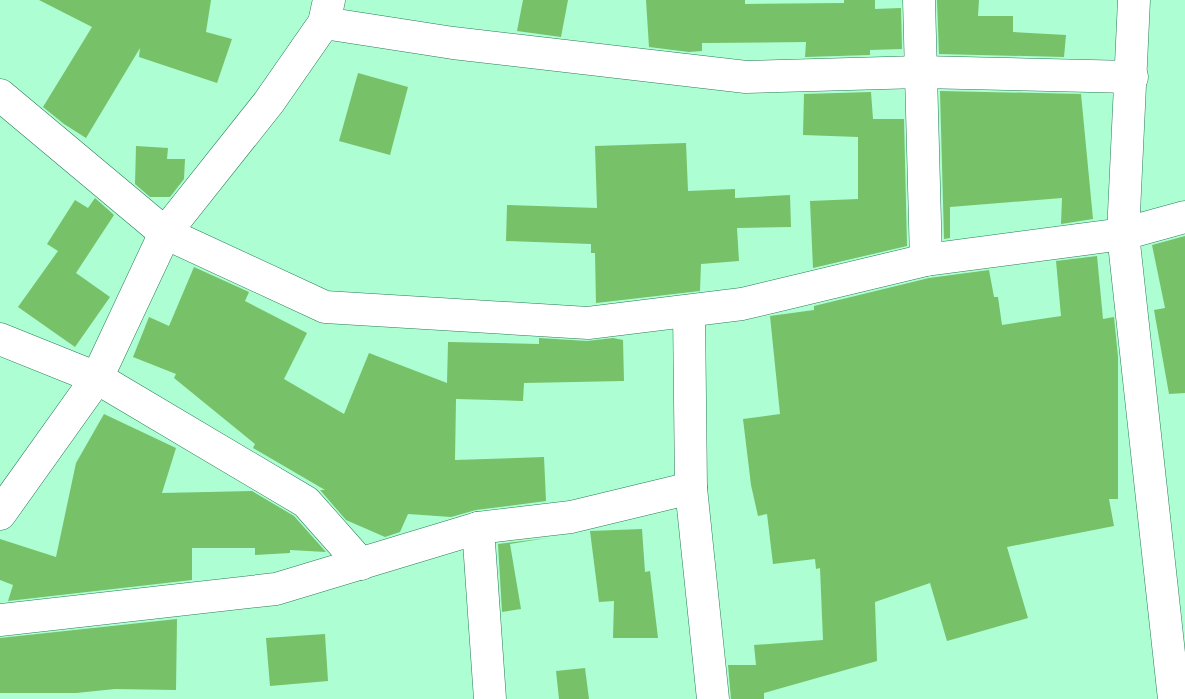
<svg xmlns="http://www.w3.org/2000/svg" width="1185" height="699" font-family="'Golos Text',sans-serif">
<rect width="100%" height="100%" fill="#adfed3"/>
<g fill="#77c169">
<path d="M39 0H211L206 32 232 39 217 83 139 57 140 48 86 138 64 124 43 107 92 27Z"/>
<path d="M523 0H568L561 37 517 31Z"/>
<path d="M646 0H745V4L844 3V0H875V9L901 8 902 49 870 50V55L805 57 806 42 702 43V51L689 52 649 47Z"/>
<path d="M937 0H979L978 16H1013V32L1066 35 1064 57 939 54Z"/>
<path d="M358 73 408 87 390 155 339 141Z"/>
<path d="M940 91 1081 94 1093 219 1061 224 1062 198 950 207V238L944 239Z"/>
<path d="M871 92 873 119H904L907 246 813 268 810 201 858 199V137L803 135 804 94Z"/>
<path d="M686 143 688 191 735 189V198L790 195 791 227 737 228 739 261 701 264 700 291 596 303 595 253H591V244L506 241 507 205 597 208 595 146Z"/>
<path d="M136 146 168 148 167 159H185L184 179 170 197H150L135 184Z"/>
<path d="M95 198 114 215 76 273 110 297 75 347 18 307 58 251 47 244 75 200 88 208Z"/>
<path d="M1185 236V393L1169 394 1154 310 1165 308 1152 245Z"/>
<path d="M1097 256 1103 319 1114 317 1118 357V499H1109L1114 526 1007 547 1028 618 947 641 930 583 875 602 877 661 764 693V699H731L728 665H756L754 645 823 640 820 568 816 569 815 559 773 564 767 514 758 516 751 485 743 419 780 414 770 316 814 310V306L929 278 989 270 994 297H998L1002 325 1061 316 1056 261Z"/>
<path d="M194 267 249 292 245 301 307 333 284 379 344 414 369 353 447 383 448 342 539 344V338L587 341 613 338 623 340 624 381 524 383 523 401 456 399 455 460 544 457 546 501 476 510 451 517 408 514 400 532 385 537 346 520 320 490H325L253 448 255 444 174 378 176 374 133 357 149 317 169 326Z"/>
<path d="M104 414 176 448 162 493 252 491 294 516 326 552 290 550V553L255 555V548H192V580L8 601 13 585 0 580V539L56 557 76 463Z"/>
<path d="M642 529 645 572 650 571 658 638H613L614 601 599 602 590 531Z"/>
<path d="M547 538 510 544 521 609 502 612 498 544Z"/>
<path d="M177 619 176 690 115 689 76 693H0V638Z"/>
<path d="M325 634 328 681 270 686 266 638Z"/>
<path d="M585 668 589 699H559L556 671Z"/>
</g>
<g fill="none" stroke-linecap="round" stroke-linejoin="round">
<defs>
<g id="minor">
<path d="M919 0 926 260"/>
<path d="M1134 0 1123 234 1174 699"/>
<path d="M324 23 453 43 746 77 920 72 1132 77"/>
<path d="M0 95 165 233 325 307 588 323 742 304 926 260 1123 234 1185 217"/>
<path d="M689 311 691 488 713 699"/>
<path d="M0 339 97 378 306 502 361 564"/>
<path d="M0 514 97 378 165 233 269 102 324 23 329 0"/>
<path d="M478 528 490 699"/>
<path d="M0 620 276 589 478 528 571 517 691 488"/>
</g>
</defs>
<use href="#minor" stroke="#2a7c57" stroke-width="33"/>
<use href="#minor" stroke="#fff" stroke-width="32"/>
</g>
</svg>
